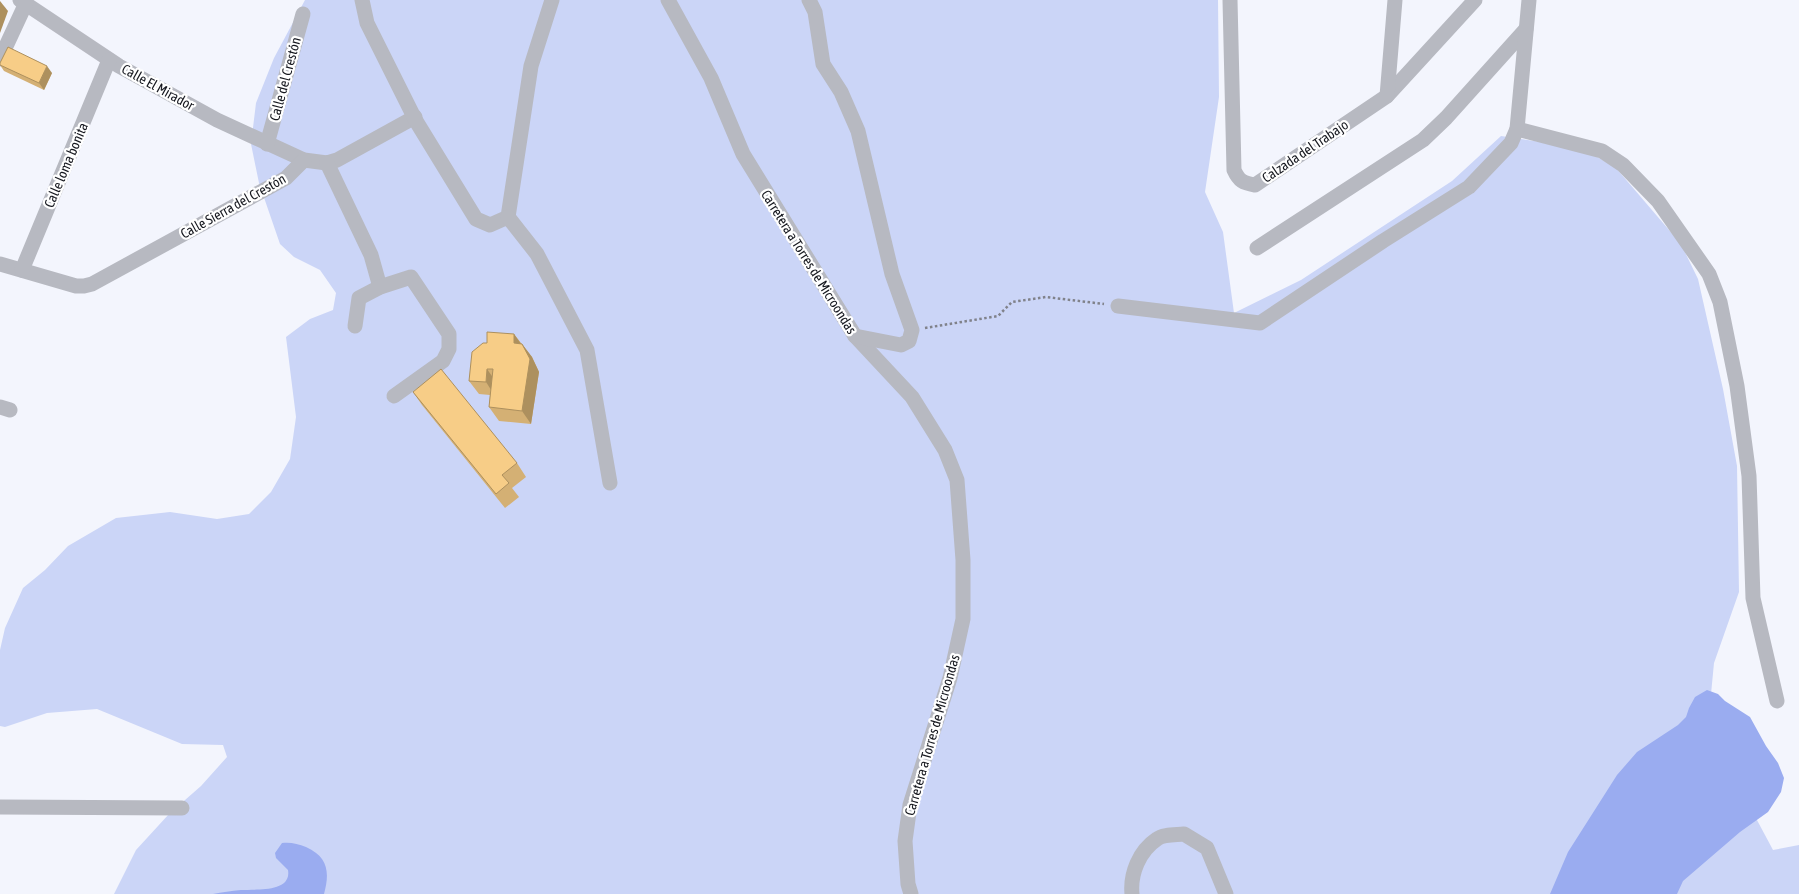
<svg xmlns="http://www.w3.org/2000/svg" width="1799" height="894" font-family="'Asap Condensed',sans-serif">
<rect width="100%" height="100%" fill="#f3f5fd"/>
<path fill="#cbd5f7" d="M305 0H1218L1219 97 1205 192 1223 232 1234 313 1301 280 1452 181 1501 136 1582 148 1616 168 1681 244 1698 279 1723 389 1737 466 1739 592 1714 663 1711 694 1750 807 1773 850 1799 845V894H114L136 850 169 814 201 786 227 757 223 745 182 744 97 709 47 713 5 727 0 726V650L5 628 23 588 45 570 68 546 116 518 170 512 217 519 249 514 271 492 290 459 296 417 286 337 310 319 333 310 336 293 320 270 294 257 280 244 259 183 251 144 256 103 274 58Z"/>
<g fill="#9aacf0">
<path d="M1707 690 1718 694 1725 701 1750 717 1766 746 1778 763 1784 778 1781 792 1768 812 1740 832 1683 881 1677 894H1550L1568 852 1617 775 1637 752 1678 725 1686 717 1689 708 1695 697Z"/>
<path d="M282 843C291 842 298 844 306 847 328 857 330 872 324 894H213C222 892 231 891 241 890 255 889 292 893 288 870L276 858 275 853Z"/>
</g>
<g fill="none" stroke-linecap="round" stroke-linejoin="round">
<path stroke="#80828a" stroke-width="2.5" stroke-dasharray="2.5 2.5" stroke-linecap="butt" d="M925 328 998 316 1012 302 1046 297 1104 304"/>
<g stroke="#b7b9c1" stroke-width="15">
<path d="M20 0 119 66 217 120 304 160 327 163 337 160 415 117"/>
<path d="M362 0 367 23 416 121 476 219 490 225 508 217 531 66 552 0"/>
<path d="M668 0 711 78 743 154 855 336 912 397 945 450 957 480 963 560V619L950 678 910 805 905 841 908 884 911 894"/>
<path d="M809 0 815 12 823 64 841 92 858 131 892 274 912 330 909 341 901 345 855 336"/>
<path d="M1230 0 1234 170C1239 181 1243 183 1255 185L1387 96 1475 0"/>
<path d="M0 59 26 3"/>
<path d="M1387 96 1395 0"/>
<path d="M1517 129 1602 151 1623 165 1658 201 1709 274 1720 302 1737 386 1749 476 1753 598 1777 701"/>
<path d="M267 144 303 14"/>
<path d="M327 163 371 255 380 287"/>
<path d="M508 217 537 254 587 350 610 483"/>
<path d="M1257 248 1423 140 1446 118 1526 29"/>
<path d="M0 264 76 286H84L92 284 286 178 304 160"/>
<path d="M22 270 109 60"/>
<path d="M1118 306 1260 323 1383 241 1469 187 1511 143 1517 129 1529 0"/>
<path d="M355 326 359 298 380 287 411 277 449 334V349L443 361 394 396"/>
<path d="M0 407 10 410"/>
<path d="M0 807 182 808"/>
<path d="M1132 894C1130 874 1139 851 1157 839 1163 834 1177 835 1184 834L1207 848 1226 894"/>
</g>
</g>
<g fill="#d4b074">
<path d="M0 65 52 73 44 90 4 71Z"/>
<path d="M514 334 521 343 522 344 532 357 539 372 531 424 499 421 489 407 490 395 479 394 469 381Z"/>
<path d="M413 392 517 463 526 477 512 488 519 497 505 508 422 405Z"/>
</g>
<g fill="#ad905e">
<path d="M0 1 8 11 0 33Z"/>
<path d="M47 66 52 73 44 90 39 83Z"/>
<path d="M514 334 524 348 514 343Z"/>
<path d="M522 344 532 357 539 372 531 424 522 411Z"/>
<path d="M487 369 496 382 495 396 486 382Z"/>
</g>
<g fill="#f7cd87" stroke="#ad905e">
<path d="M8 47 47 66 39 83 0 65V63Z"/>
<path d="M487 332 514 334V343L522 344 530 359 522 411 489 407 493 369H487L486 382 469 381 472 352 483 343H487Z"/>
<path d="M441 369 517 463 502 475 509 483 496 494 413 392Z"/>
</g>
<g text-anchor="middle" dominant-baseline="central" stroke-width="4.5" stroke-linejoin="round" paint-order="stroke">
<g font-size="14" fill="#16181f" stroke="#fff">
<text transform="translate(285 79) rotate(-75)">Calle del Crestón</text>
<text transform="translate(158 87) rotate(29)">Calle El Mirador</text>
<text transform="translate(1305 151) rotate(-34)">Calzada del Trabajo</text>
<text transform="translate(66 165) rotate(-67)">Calle loma bonita</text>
<text transform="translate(233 206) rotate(-29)">Calle Sierra del Crestón</text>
<text transform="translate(809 262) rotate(58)">Carretera a Torres de Microondas</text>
<text transform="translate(932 735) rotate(-74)">Carretera a Torres de Microondas</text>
</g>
</g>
</svg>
